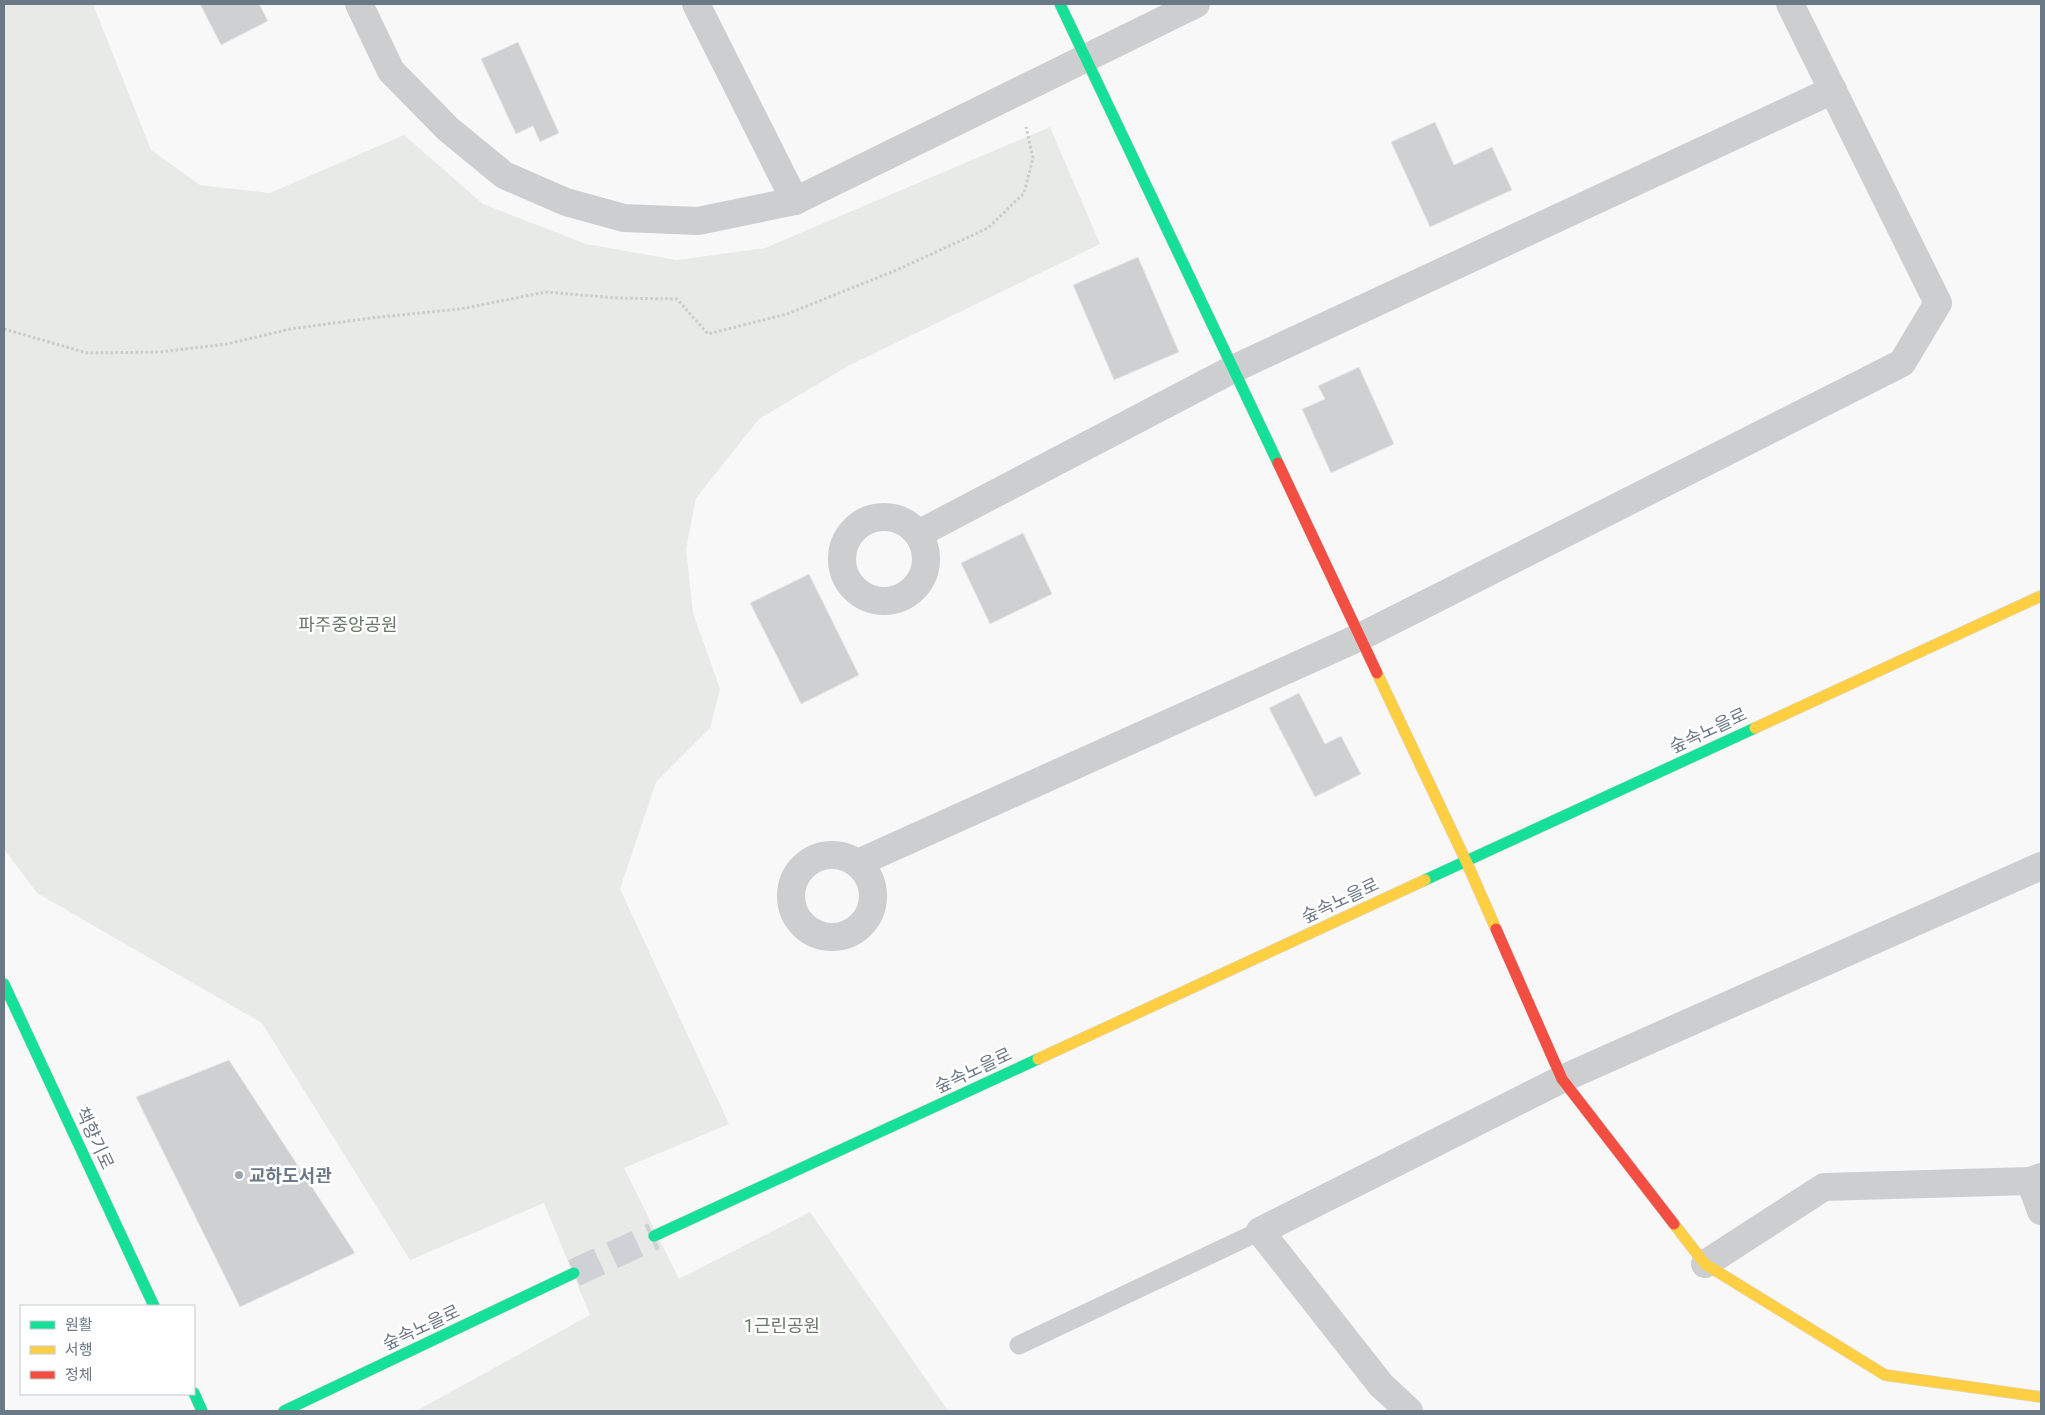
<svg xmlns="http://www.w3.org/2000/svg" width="2045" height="1415" font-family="Roboto,'Noto Sans KR',sans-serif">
<rect width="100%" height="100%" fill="#f8f8f8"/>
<path fill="#e7eae6" d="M4 4H93L151 150 200 185 270 193 404 135 483 204 586 244 677 260 765 248 1050 127 1100 244 848 366 759 419 696 498 686 549 693 613 720 689 710 728 656 782 620 889 729 1124 624 1168 679 1279 810 1212 948 1411H416L590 1315 544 1203 410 1260 262 1023 37 893 4 849Z"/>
<g fill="#cfd0d2" stroke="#e8e8e8">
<path d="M200 4H259L268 21 221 45Z"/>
<path d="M518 42 559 133 540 142 533 126 516 134 481 59Z"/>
<path d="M1435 122 1454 165 1492 147 1512 190 1430 227 1391 142Z"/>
<path d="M1138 257 1179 352 1114 380 1073 285Z"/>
<path d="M1359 367 1394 444 1331 473 1302 409 1325 399 1318 386Z"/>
<path d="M1023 533 1052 594 990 624 961 563Z"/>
<path d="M809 574 859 675 801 704 750 603Z"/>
<path d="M1299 693 1325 744 1341 736 1361 774 1315 797 1269 708Z"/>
<path d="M229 1060 355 1253 240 1307 136 1097Z"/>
</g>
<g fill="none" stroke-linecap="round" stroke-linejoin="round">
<path stroke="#ced2d6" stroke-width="28" stroke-dasharray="28 14" stroke-linecap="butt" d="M574 1273 654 1236"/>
<defs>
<g id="fast">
<path d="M1060 4 1278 463"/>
<path d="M1425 880 1755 728"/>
<path d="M4 984 154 1306"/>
<path d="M654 1236 1038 1059"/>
<path d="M194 1393 202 1411"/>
<path d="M284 1411 574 1273"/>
</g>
<g id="slow">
<path d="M1377 673 1466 861 1496 929"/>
<path d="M1755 728 2041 596"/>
<path d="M1038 1059 1425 880"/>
<path d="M1674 1224 1705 1264 1885 1375 2041 1397"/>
</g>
<g id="jam">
<path d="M1278 463 1377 673"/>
<path d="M1496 929 1562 1079 1674 1224"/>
</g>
</defs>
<use href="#fast" stroke="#d5d6d7" stroke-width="12"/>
<use href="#slow" stroke="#d5d6d7" stroke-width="12"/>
<use href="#jam" stroke="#d5d6d7" stroke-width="12"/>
<path stroke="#cacbcc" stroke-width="3" stroke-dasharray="2.5 2.5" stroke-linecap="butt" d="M4 329 87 353 160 352 227 344 290 329 371 318 460 309 546 292 617 298 677 299 708 334 787 314 899 269 988 228 1024 193 1033 158 1026 127"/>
<path stroke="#cdcecf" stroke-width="19" d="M1019 1345 1260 1231"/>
<g stroke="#cdcecf" stroke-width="28">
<path d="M359 4 391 71 448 129 504 175 566 202 624 218 698 221 795 201 1196 4"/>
<path d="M696 4 795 201"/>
<circle cx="884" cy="559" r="42"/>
<path d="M918 534 1233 369 1833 90"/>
<circle cx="832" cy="896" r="41"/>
<path d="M858 863 1360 637 1902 363 1938 303 1790 4"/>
<path d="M2030 1181 2041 1211"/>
<path d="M1705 1264 1824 1187 2030 1181 2041 1177"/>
<path d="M1409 1411 1381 1385 1260 1231 1562 1079 2041 866"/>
</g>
<use href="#fast" stroke="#16e098" stroke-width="11"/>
<use href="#slow" stroke="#ffcf43" stroke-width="11"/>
<use href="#jam" stroke="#f24e42" stroke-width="11"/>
</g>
<circle fill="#9ca5ae" stroke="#fff" stroke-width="2" cx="239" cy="1175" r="5"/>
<g text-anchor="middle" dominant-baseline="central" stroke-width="5" stroke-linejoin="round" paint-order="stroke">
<g font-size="18" fill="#677965" stroke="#fff">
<text x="348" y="624">파주중앙공원</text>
<text x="782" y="1325">1근린공원</text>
</g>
<g font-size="18" fill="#6b7886" stroke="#fff">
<text transform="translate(1708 730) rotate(-25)">숲속노을로</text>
<text transform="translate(1340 900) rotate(-25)">숲속노을로</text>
<text transform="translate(973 1070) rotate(-25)">숲속노을로</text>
<text transform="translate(95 1138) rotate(65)">책향기로</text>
<text transform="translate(421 1327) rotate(-25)">숲속노을로</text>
</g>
<g font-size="18" font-weight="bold" fill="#6b7886" stroke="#fff" text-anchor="start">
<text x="249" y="1175">교하도서관</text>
</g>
</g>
<rect width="2045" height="1415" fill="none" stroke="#6b7886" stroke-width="10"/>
<rect x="20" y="1305" width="175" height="90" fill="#ffffff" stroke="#c4c9cf"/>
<rect x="30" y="1321" width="25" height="8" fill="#16e098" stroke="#c4c9cf"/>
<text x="65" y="1330" font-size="15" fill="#6b7886">원활</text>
<rect x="30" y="1346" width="25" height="8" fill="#ffcf43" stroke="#c4c9cf"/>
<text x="65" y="1355" font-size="15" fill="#6b7886">서행</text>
<rect x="30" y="1371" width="25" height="8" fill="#f24e42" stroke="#c4c9cf"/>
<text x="65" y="1380" font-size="15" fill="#6b7886">정체</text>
</svg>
